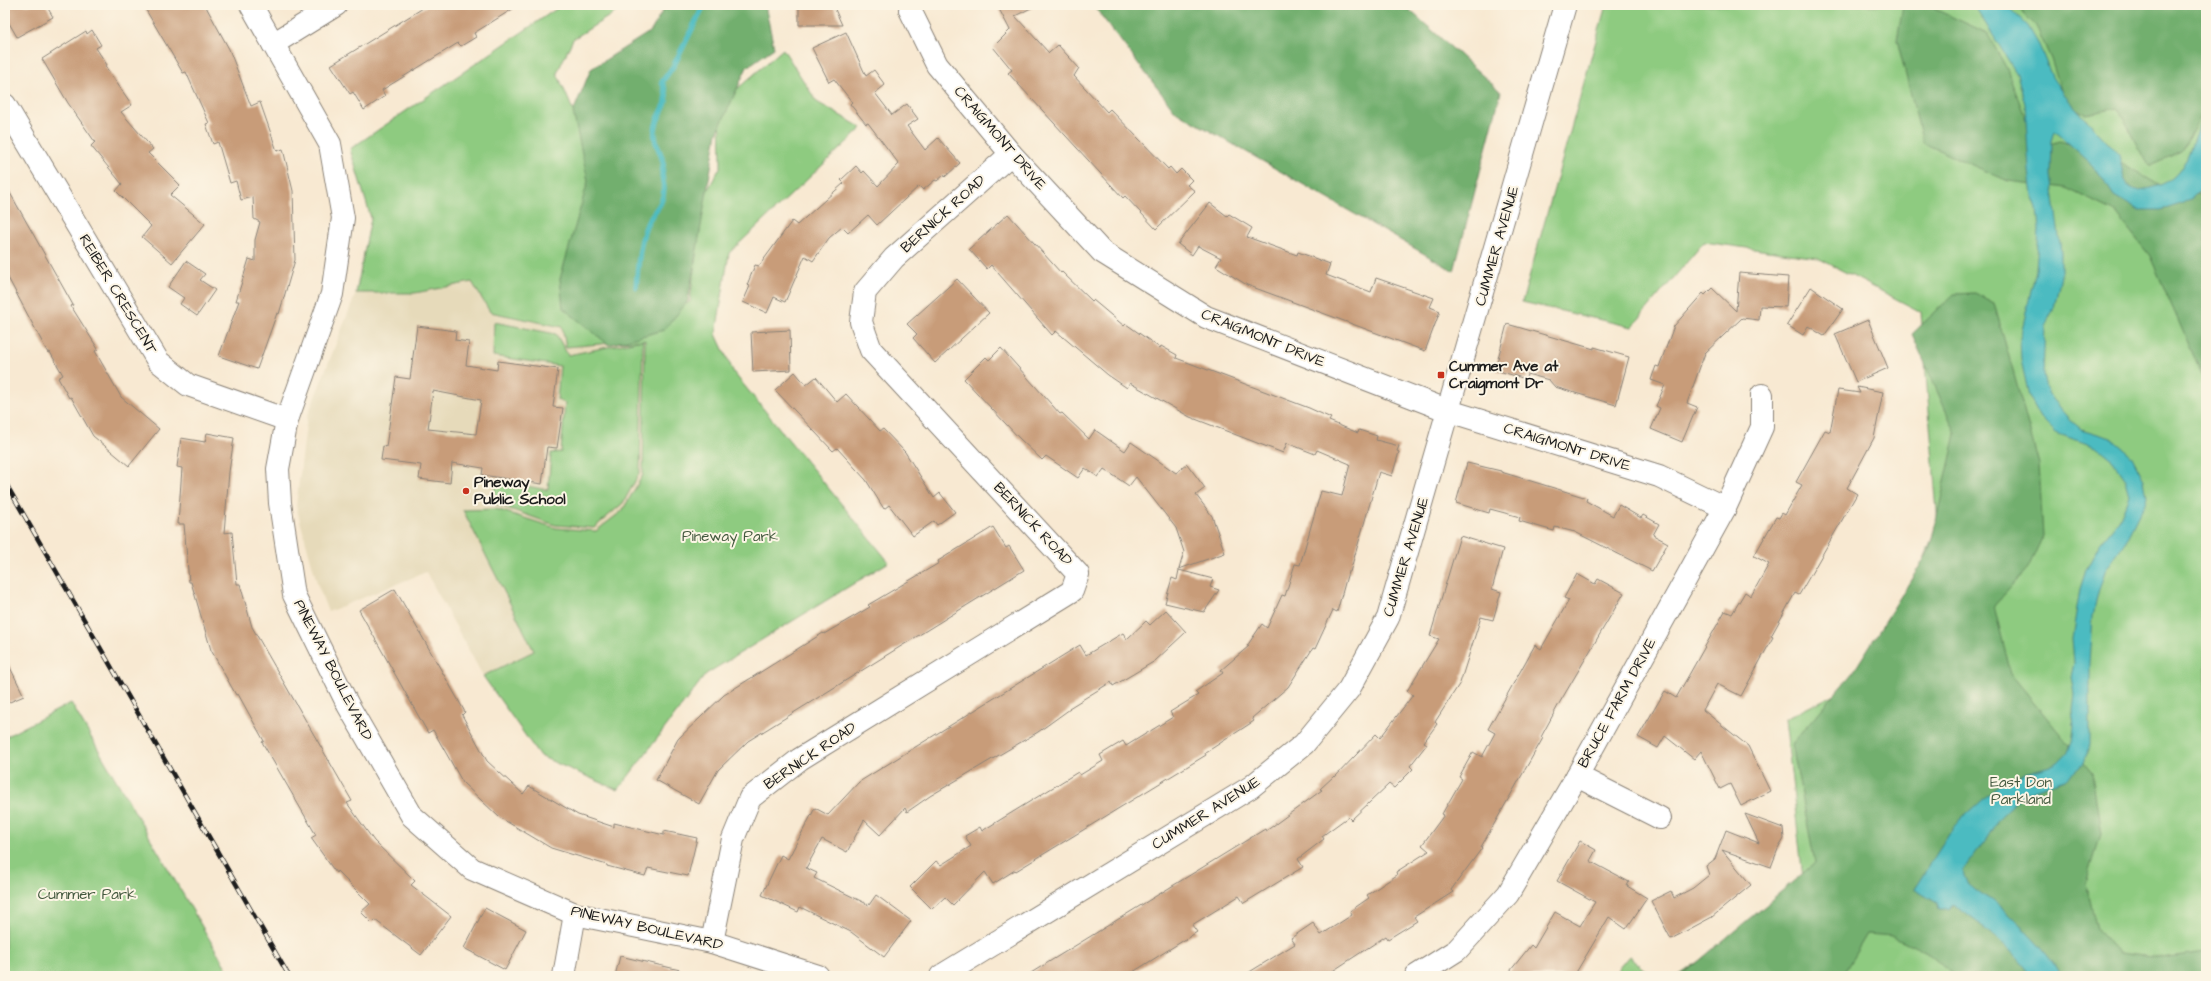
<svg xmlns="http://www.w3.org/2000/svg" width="2211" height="981" font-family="'Architects Daughter',sans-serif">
<rect width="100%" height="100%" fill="#fcf5e5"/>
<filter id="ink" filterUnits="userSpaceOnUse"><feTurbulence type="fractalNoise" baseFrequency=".025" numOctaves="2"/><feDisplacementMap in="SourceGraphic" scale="8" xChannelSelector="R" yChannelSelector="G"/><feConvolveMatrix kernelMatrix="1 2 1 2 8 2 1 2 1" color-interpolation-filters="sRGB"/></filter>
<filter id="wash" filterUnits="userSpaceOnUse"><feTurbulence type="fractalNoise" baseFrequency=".012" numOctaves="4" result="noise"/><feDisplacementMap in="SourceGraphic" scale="16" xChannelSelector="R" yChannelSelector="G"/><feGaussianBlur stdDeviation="0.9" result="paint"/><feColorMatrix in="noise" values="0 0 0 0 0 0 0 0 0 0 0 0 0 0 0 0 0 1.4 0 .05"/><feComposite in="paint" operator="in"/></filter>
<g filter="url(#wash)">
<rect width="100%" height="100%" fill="#f8e9d2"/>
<path fill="#e6daba" d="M472 282 490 312 562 327 566 347 645 339 643 475 622 511 596 532 556 528 496 509 464 510 535 651 483 676 426 572 328 612 318 586 296 506 307 417 356 293H415Z"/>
<g fill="#8ecb80" stroke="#55744e">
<path d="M562 5H627L573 39 557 73 612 201 648 319 690 302 703 198 721 166 720 104 783 49 817 102 862 128 729 253 716 334 734 373 889 562 706 674 618 790 540 756 483 676 534 651 463 510 496 509 556 528 596 531 622 511 643 475 645 340 566 347 562 327 490 312 472 282 415 293H356L371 218 350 149Z"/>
<path d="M1606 5H2206V976H1678L1804 887 1785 719 1877 673 1938 525 1921 312 1818 258 1704 242 1632 327 1522 302Z"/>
<path d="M494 322 556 334 568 355 643 340 640 472 623 503 594 528 555 525 493 503 496 480 548 490 551 453 561 452 565 403 557 400 560 366 493 356Z"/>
<path d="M71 703 231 976H5V737Z"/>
<path d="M1629 956 1653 976H1612Z"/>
</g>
<g fill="#72af6e" stroke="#476645">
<path d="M666 5H765L774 48 747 67 717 133 688 301 664 330 609 345 563 308 560 279 588 181 573 112 591 69 651 31Z"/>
<path d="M1093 5H1292L1295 11 1304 5H1404L1501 92 1454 271 1175 111Z"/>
<path d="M1903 5H1926L1987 33 2007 69 2037 149 2060 141 2114 158 2175 195 2206 194V384L2150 256 2115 212 2066 188 2008 181 1923 143 1897 40Z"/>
<path d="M2015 5H2206V106L2182 151 2149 166 2118 108 2086 114 2065 103 2051 59 2036 26Z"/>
<path d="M1975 293 1994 303 2039 464 2043 536 2028 568 1994 606 2011 674 2092 773 2101 834 2086 883 2097 930 2119 953 2161 958 2206 952V976H1955L1930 954 1893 936 1867 934 1842 976H1681L1815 863 1792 744 1854 671 1929 551 1956 434 1912 334 1954 294Z"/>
</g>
<path fill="#4cbbc1" stroke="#346c6e" d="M1974 5H2006L2028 26 2039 45 2052 77 2064 95 2119 155 2124 178 2130 189C2140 191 2147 189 2157 186 2191 176 2189 138 2206 112V185L2192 198 2181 204 2162 210H2138L2114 196 2095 167 2055 131 2052 141 2051 175 2061 252V276L2054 308 2045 326 2043 375 2046 389 2052 399 2069 419 2081 429 2111 438 2131 455 2144 480 2147 496 2145 504 2129 536 2105 571 2097 597 2093 617 2090 663V744L2084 763 2065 780 2025 793 1999 818 1987 838 1963 870C1967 892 1983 891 1998 905 2014 919 2054 957 2060 976H2032C2011 947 1983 926 1954 905L1950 909H1939L1937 903 1914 889 1955 825 2000 784 2025 773 2050 766 2058 762 2068 752 2072 742 2074 727 2072 710 2074 693 2071 677 2074 663 2072 638 2080 589 2086 570 2099 545 2119 520 2129 495 2124 477 2110 457 2099 448 2056 433 2041 418 2029 396 2021 360 2020 338 2036 270 2039 230 2037 208 2032 195 2029 171 2025 104 2017 74Z"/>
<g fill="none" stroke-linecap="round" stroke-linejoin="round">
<path stroke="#4cbbc1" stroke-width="5.5" d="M636 287C638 267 639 243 647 224 653 210 663 207 664 189 664 184 662 179 662 174 662 170 664 166 663 162 661 151 653 142 655 130 658 107 674 108 662 82L674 65 704 5"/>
</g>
<g id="blocks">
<g fill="#c89c79" fill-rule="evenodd">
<path d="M5 5H46L53 17 17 37 5 16Z"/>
<path d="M143 5H205L229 49 251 106 260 102 277 151 283 149 293 191 295 260 279 314 277 313 257 369 219 356 239 301H236L249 259 255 261V240L260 222 254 219 253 197 241 200 236 181 230 183 218 142 213 144 206 124 209 123 186 72 183 73Z"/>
<path d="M428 5H519L474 33 476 37 461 46 458 43 382 90 385 96 364 110 353 92 350 94 331 65Z"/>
<path d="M799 5H833L842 25H799Z"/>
<path d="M997 5H1037L1015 16 1049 53 1058 45 1079 68 1074 76 1107 112 1110 109 1168 169 1170 167 1176 174 1181 169 1192 180 1187 185 1195 191 1156 229 1125 196 1123 198 1008 73 1012 70 993 47 1010 30Z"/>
<path d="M92 30 101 45 96 48 107 65 105 66 132 105 121 112 153 149 148 153 180 185 170 195 205 224 172 263 142 237 151 226 116 191 122 184 91 146 95 142 68 103 42 59 86 31 87 34Z"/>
<path d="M846 32 866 76 874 70 885 85 875 93 892 115 907 104 918 119 907 126 925 150 938 138 960 163 945 177 944 175 937 181 935 180 923 190 919 186 877 225 868 215 848 233 842 227 829 238 813 261 805 256 785 302 774 297 767 313 743 302 750 286 747 285 755 265 759 266 792 221 797 225 844 183 841 180 856 166 862 173 864 171 878 186 899 164 868 123 866 124 850 104 852 102 834 79 829 82 812 48Z"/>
<path d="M5 184 73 305 71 306 98 349 95 351 121 397 159 429 129 466 93 436 71 397 69 398 58 378 63 375 50 352 48 353 5 272Z"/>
<path d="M1210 203 1227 216 1229 214 1252 228 1247 237 1297 255 1298 252 1330 264 1326 275 1371 292 1376 278 1434 298 1430 307 1440 311 1425 351 1247 285 1216 266 1221 258 1198 246 1192 255 1178 244Z"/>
<path d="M1008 214 1061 273 1062 272 1092 301 1093 300 1124 326 1126 324 1160 348 1161 346 1177 355 1176 358 1309 408 1331 418 1329 421 1358 433 1359 430 1377 436 1376 440 1399 446 1397 451 1399 452 1392 476 1379 472 1350 572H1348L1337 612 1333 610 1315 649 1313 648 1288 687 1252 718 1254 721 1205 753 1206 755 1016 871 1015 870 993 884 985 872 953 905 945 897 932 909 910 887 936 861 941 865 971 846 965 836 980 827 982 831 1078 772 1080 775 1103 761 1100 755 1123 741 1126 746 1173 717 1170 712 1198 695 1195 692 1223 673 1221 670 1249 646H1247L1262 624 1267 628 1282 595 1285 596 1295 564 1300 565 1321 491 1342 496 1350 464 1317 450 1315 454 1287 443 1283 453 1190 417 1130 383 1127 388 1108 375 1056 331 1052 335 991 265 987 269 969 249Z"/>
<path d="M186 261 205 274 200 280 215 290 197 316 180 304 184 298 168 287Z"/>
<path d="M1739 273 1788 277 1786 307 1760 306 1759 320 1742 318 1705 353 1687 403 1697 407 1682 442 1651 429 1660 408 1656 406 1665 385 1651 380 1656 366 1659 367 1674 326 1703 293 1705 295 1712 288 1736 311Z"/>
<path d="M957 279 989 313 935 363 913 338 917 334 907 324Z"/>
<path d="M1811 287 1843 309 1824 336 1808 326 1803 335 1787 325Z"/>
<path d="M1868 320 1888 368 1856 382 1835 334Z"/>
<path d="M1507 324 1594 349V347L1629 357 1616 405 1555 387 1549 380 1527 374 1526 379 1495 370Z"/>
<path d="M417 326 456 331 455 340 469 342 466 365 497 370 498 361 558 369 553 407 563 408 557 448 547 447 542 484 482 475 483 468 452 463 450 483 419 479 421 465 381 460 383 446 386 447 396 377 410 379ZM433 391 481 400 476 434 428 429Z"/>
<path d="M790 330 791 370 753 372 751 332Z"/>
<path d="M1001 348 1060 414 1062 413 1089 439 1095 430 1125 451 1131 442 1176 473 1187 464 1205 488 1196 495 1212 516 1225 553 1179 569 1184 552 1176 528 1136 477 1129 486 1104 469 1098 477 1085 468 1078 478 1046 456 1042 460 1019 438 964 379 986 357 989 360Z"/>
<path d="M795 372 806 385 816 377 837 402 846 394 880 431 883 429 905 452 934 498 940 493 955 512 937 525 934 521 913 536 889 505 884 509 866 480 837 448 833 451 775 390Z"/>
<path d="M1857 387 1883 392 1874 438 1847 488 1857 494 1799 595 1795 593 1771 636 1773 637 1741 696 1717 684 1703 710 1748 746 1770 791 1741 806 1730 784 1720 789 1701 751 1694 759 1665 736 1658 748 1638 737 1665 691 1676 698 1725 611 1732 614 1745 592 1751 596 1769 564 1754 556 1776 517 1779 518 1782 513 1785 515 1802 485 1796 482 1825 430 1830 432 1838 390 1860 393Z"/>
<path d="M207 433 234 438 229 472 224 533 232 532 237 584H240L252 627 352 801 347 803 374 841 415 881 411 885 451 916 421 955 375 920 372 923 361 912 370 904 337 871 336 873 311 838 316 835 262 742 264 741 238 694 236 695 211 650 191 582H189L184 524H178L182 468 177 467 181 438 205 442Z"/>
<path d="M1467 463 1501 471V472L1587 498 1586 501 1613 516 1619 505 1641 518 1643 515 1659 524 1653 535 1668 543 1652 571 1575 532 1555 527 1554 531 1519 521 1520 517 1490 509 1489 513 1456 503Z"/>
<path d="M993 527 1006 548 1009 546 1024 570 748 741 718 770 699 804 656 780 678 739 724 695 823 633 824 634 870 607 868 605 939 563 938 561Z"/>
<path d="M1460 536 1503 549 1492 589 1501 592 1493 620 1481 617 1460 683 1435 722 1437 724 1424 742 1427 744 1410 766 1413 769 1394 788 1389 784 1351 820 1348 817 1322 836 1324 839 1298 859 1303 867 1244 903 1239 896 1192 925 1197 932 1133 972 1124 976H1026L1265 829 1266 831 1322 790 1320 789 1334 776 1335 777 1376 734 1380 738 1413 695 1407 691 1439 639 1430 636Z"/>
<path d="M1179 570 1213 579 1210 587 1219 590 1204 612 1165 603 1172 578 1177 580Z"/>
<path d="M1577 574 1595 584 1598 579 1624 593 1560 702 1541 737 1543 738 1481 847 1482 848 1451 890 1453 892 1414 917 1417 921 1388 939 1386 936 1325 976H1243L1295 944 1291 938 1313 923 1321 935 1352 915 1350 911 1369 898 1367 895 1397 875 1396 872 1429 851 1422 845 1444 815 1442 814 1462 779 1459 777 1473 752 1482 757 1495 733 1488 729 1535 645 1541 649 1569 600 1564 598Z"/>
<path d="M395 589 465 712 462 715 487 761 523 794 529 786 578 815 614 827V823L664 835V831L697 838 688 876 648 868 645 876 607 866V865L551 848 499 817 463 783 433 730 428 733 359 610Z"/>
<path d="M1166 610 1186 632 1155 661 1113 686 1111 682 1069 708 1070 709 1038 732 930 796 907 812 905 808 880 835 864 820 847 852 822 839 806 868 817 873 814 878 869 905 876 895 911 921 884 957 851 932 800 907 798 912 762 895 781 855 788 859 815 808 828 815 859 782 1080 645 1086 655 1123 633 1127 639 1146 621 1150 625Z"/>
<path d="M5 657 24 696 5 704Z"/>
<path d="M1745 814 1783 828 1784 839 1778 849 1771 867 1722 850 1751 885 1712 917 1671 939 1651 901 1671 891 1674 898 1693 888 1709 875 1706 866 1715 859 1726 830 1759 843Z"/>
<path d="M1580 841 1596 850 1590 861 1629 882 1627 886 1647 898 1626 929 1609 917 1574 976H1506L1531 945 1534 948 1555 912 1580 926 1595 902 1557 881Z"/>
<path d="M485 908 526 930 505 970 464 948Z"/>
<path d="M620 956 680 970 679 976H615Z"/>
</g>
</g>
</g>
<g filter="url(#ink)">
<use href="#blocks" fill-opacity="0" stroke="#8a8277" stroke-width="1"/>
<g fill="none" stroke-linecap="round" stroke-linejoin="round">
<defs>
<g id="minor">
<path d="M251 5 330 144 343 218 332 294 287 420 278 469 280 503 294 595 348 705 412 816 472 869 575 914 712 942 818 976"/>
<path d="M910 10 937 65 1011 154 1102 252 1206 317 1449 411 1659 476 1725 508"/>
<path d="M273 44 336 5"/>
<path d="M5 105 158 361 188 385 287 420"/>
<path d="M1577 776 1660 818"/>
<path d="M712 942 733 839 750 798 800 759 1072 591 1078 574 871 350 861 322 865 292 894 258 1011 154"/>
<path d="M564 976 575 914"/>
<path d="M941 976 1251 787 1304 744 1349 689 1388 618 1565 5"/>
<path d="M1416 976 1457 950 1508 894 1577 776 1725 508 1762 427V395"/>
</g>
</defs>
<use href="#minor" stroke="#8a8277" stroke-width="24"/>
<use href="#minor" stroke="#fff" stroke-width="22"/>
<defs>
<path id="rail" d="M5 482 289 976"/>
</defs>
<use href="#rail" stroke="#1c1c1c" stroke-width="4.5"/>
<use href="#rail" stroke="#fcf5e5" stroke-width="3" stroke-dasharray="9" stroke-linecap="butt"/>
</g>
</g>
<g fill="#c8321e" stroke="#fcf5e5" stroke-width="1.5">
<rect x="1437" y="371" width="8" height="8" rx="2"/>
<circle cx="466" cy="491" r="4"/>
</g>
<g text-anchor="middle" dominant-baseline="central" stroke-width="4" stroke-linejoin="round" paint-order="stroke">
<g font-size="15" fill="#1c1c1c" stroke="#fcf5e5">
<text transform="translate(1000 138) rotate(49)">CRAIGMONT DRIVE</text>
<text transform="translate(943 214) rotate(-42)">BERNICK ROAD</text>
<text transform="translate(1497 246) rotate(-74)">CUMMER AVENUE</text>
<text transform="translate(118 294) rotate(59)">REIBER CRESCENT</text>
<text transform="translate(1263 338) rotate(22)">CRAIGMONT DRIVE</text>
<text transform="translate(1567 447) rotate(17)">CRAIGMONT DRIVE</text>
<text transform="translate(1033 524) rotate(47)">BERNICK ROAD</text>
<text transform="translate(1406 557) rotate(-73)">CUMMER AVENUE</text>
<text transform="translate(333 670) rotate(63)">PINEWAY BOULEVARD</text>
<text transform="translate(1617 703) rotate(-61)">BRUCE FARM DRIVE</text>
<text transform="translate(810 756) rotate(-34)">BERNICK ROAD</text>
<text transform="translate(1206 813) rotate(-32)">CUMMER AVENUE</text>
<text transform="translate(647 928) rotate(13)">PINEWAY BOULEVARD</text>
</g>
<g font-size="15" font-weight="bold" fill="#1c1c1c" stroke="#fcf5e5" text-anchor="start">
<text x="1449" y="366">Cummer Ave at<tspan x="1449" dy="17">Craigmont Dr</tspan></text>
<text x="474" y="482">Pineway<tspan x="474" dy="17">Public School</tspan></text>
</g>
<g font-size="15" fill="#44593f" stroke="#fcf5e5">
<text x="730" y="536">Pineway Park</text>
<text x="2021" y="782">East Don<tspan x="2021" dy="17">Parkland</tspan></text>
<text x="87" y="894">Cummer Park</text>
</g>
</g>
<rect width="2211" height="981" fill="none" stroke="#fcf5e5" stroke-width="20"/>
</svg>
